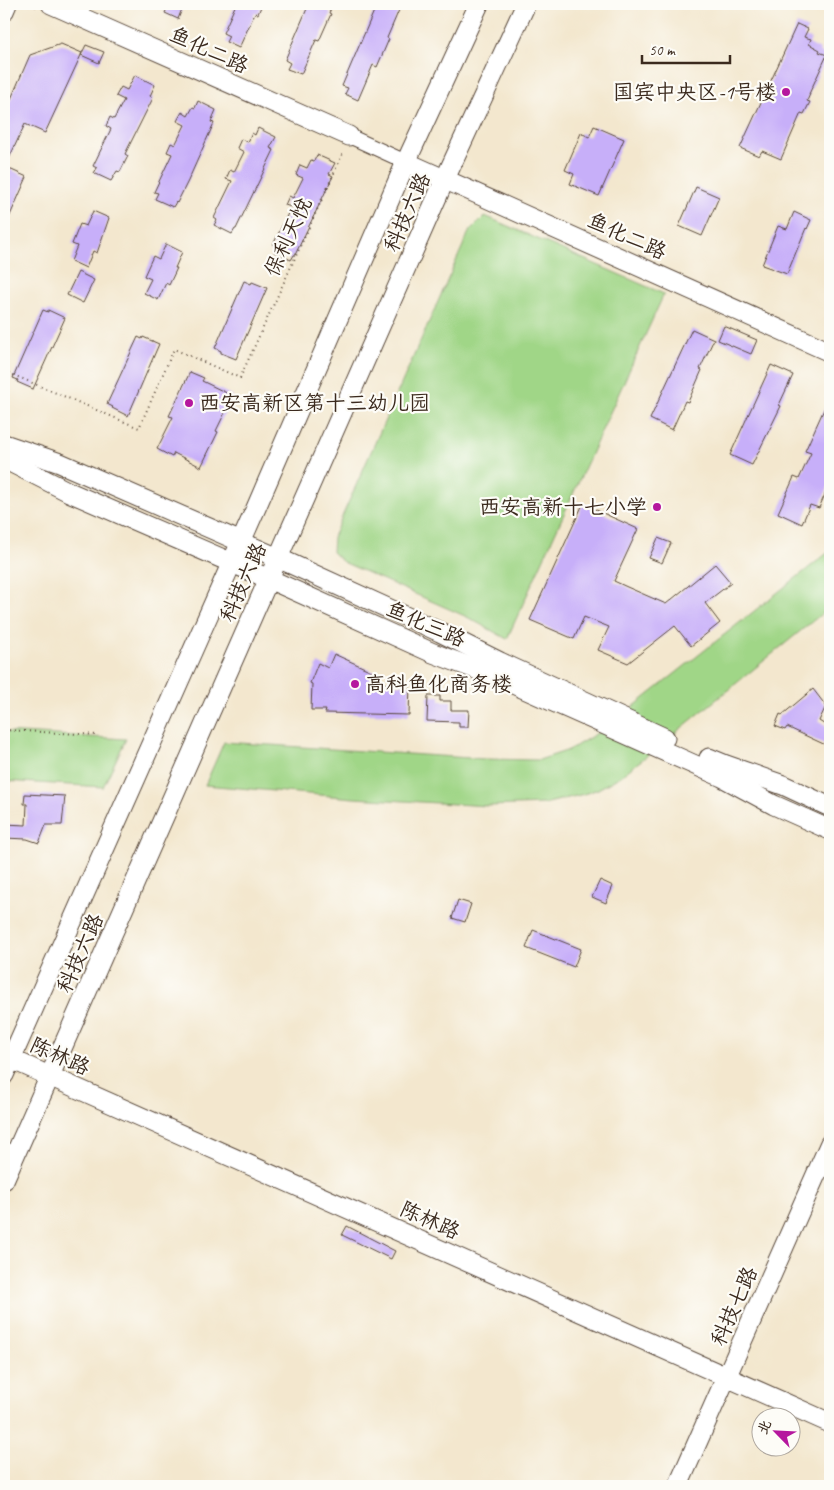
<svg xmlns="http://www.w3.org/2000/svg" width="834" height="1490" font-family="Caveat,'LXGW WenKai TC',sans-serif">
<rect width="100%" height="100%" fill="#fdfcf7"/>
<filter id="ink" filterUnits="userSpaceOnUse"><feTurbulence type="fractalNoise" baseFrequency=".02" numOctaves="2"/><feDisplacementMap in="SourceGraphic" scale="10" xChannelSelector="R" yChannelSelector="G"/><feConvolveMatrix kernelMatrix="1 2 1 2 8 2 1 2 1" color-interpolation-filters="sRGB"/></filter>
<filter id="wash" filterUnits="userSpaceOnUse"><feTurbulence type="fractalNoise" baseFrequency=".0096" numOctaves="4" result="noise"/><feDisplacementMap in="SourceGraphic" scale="20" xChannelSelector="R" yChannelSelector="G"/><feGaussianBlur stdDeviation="1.12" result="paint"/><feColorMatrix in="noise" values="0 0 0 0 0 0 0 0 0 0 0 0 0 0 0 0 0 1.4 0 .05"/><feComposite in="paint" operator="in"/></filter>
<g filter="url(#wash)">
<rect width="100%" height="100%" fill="#f3e7ce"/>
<g fill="#a0d687" stroke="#6e8052">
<path d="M485 216 664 294 507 639 467 617 343 562 332 552 333 537 469 232Z"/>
<path d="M830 551V607L663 743 614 722Z"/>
<path d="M604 729 653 751 621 776 598 789 584 794 544 804 488 806 354 798 205 785 224 742 485 759 539 760 569 750Z"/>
<path d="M4 732 126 739 103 787 4 781Z"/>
</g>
<g id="blocks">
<g fill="#c7aff9">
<path d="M169 4H184L178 19 165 13Z"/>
<path d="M234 4H262L258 14 255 13 239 48 226 42 229 36 223 33 236 4Z"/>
<path d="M309 4H333L329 13 331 14 319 41 316 40 301 74 287 69 290 63 285 60Z"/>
<path d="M377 4H400L398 9 399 10 387 38 389 39 377 67 373 65 358 100 345 94 348 88 342 86Z"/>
<path d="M797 24 808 29 804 37 811 39 809 44 820 50 819 52 827 55 809 94H810L807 101 810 102 804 114 801 113 781 159 762 151 759 156 740 148Z"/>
<path d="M61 44 82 53 45 133 25 124 5 167 27 177 4 229V115L30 55Z"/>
<path d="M86 45 104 52 99 63 81 55Z"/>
<path d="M135 75 155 85 150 96 153 98 125 154 128 156 120 172 117 171 111 181 94 173 97 168 93 166 111 129 106 126 110 117 114 119 124 100 116 96 121 87 127 90Z"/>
<path d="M198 101 216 110 211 122 214 123 188 181 177 203 176 202 173 207 155 199 158 193 154 192 172 154 167 152 171 143 175 145 185 125 177 121 182 112 188 116 193 107 195 108Z"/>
<path d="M594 126 624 139 599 196 570 184 574 174 565 170 581 133 589 137Z"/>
<path d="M258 128 276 137 270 148 274 150 236 229H235L232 234 214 225 217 220 214 218 232 181 226 179 230 170 234 172 244 152 237 148 241 139 248 142 252 133 255 135Z"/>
<path d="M317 155 335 163 329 174 333 176 295 255H294L291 260 274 252 276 247 273 245 291 207 285 205 289 196 293 198 303 178 296 175 300 165 307 168 311 160 314 161Z"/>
<path d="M696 187 719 197 702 236 679 226Z"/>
<path d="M93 211 109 218 97 253 93 251 86 268 71 261 77 246 72 244 80 224 86 226Z"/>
<path d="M794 212 811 220 807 229 806 228 787 274 762 265 778 226 787 229Z"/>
<path d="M166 244 182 252 175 268H177L169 285 166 283 158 300 144 293 151 279 144 276 153 256 159 259Z"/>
<path d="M78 272 94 280 83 303 67 295Z"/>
<path d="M244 281 251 284 252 282 267 288 236 359 221 353V351L215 348Z"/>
<path d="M43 310 48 312V310L65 318 33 389 17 382 18 380 13 378Z"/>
<path d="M724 326 757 340 751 354 718 340Z"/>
<path d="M692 329 714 339 700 369 702 370 688 402 685 401 672 430 650 419Z"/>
<path d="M138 337 142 339 143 337 159 344 128 416 112 408 113 407 107 404Z"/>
<path d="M771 365 793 375 779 405 781 406 752 465 730 455Z"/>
<path d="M190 372 204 378 202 381 233 396 216 431 218 432 201 467 174 453 172 457 157 449 173 417 169 416Z"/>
<path d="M830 396V483L819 508 810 505 802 524 778 513 794 477 799 479 811 453 805 451Z"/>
<path d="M583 504 638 529 614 581 627 587 666 604 715 564 731 583 705 603 720 623 691 646 675 626 628 663 598 650 609 627 584 617 574 639 530 620Z"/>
<path d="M658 538 671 543 662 563 649 558Z"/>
<path d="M334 654 376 673 371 683 410 685 409 715 325 713 326 710H311L312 684 310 683 318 663 328 668Z"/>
<path d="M813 689 826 706 819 721 830 728V747L787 727 785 730 775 726 780 714 782 715Z"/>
<path d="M428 696H440V701H451V710H469L468 727H459V722L427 721Z"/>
<path d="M25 794 65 796 62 825H46L39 843 27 839 4 838V824L26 825 27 804H24Z"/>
<path d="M600 880 613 886 606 903 592 897Z"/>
<path d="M458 900 471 904 465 922 452 918Z"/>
<path d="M533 930 581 949 574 967 526 948Z"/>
<path d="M347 1226 395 1251 391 1259 342 1235Z"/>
</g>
</g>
</g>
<g filter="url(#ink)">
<use href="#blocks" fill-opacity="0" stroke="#574638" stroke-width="1"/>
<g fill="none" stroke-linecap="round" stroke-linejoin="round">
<defs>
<path id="street" d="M349 136 406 162"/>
<g id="secondary">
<path d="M51 4 349 136"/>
<path d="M4 11 7 4"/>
<path d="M406 162 830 352"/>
<path d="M4 444 60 463 278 558 440 632 500 662 665 738"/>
<path d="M4 459 69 492 269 579 433 653 502 679 722 777 774 805 830 830"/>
<path d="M709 758 726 765 783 785 830 807"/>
<path d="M11 1059 830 1423"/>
<path d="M4 1075 256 508 406 162 479 4"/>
<path d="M4 1180 445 179 526 4"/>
<path d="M678 1486 830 1143"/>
</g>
</defs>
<use href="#street" stroke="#574638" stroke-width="16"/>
<use href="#secondary" stroke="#574638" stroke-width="21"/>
<g stroke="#574638" stroke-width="2" stroke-dasharray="1 4" stroke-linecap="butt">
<path d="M31 4 37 7"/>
<path d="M4 371 139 428 174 349 240 378 344 151"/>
<path d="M4 730 98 735"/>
</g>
<use href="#street" stroke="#fff" stroke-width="14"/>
<use href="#secondary" stroke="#fff" stroke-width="19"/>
</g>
</g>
<g fill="#b5179e" stroke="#fdfcf7" stroke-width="2">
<circle cx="786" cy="92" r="5"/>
<circle cx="189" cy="403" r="5"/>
<circle cx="657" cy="507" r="5"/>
<circle cx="355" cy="684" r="5"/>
</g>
<g text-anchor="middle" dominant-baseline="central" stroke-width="4.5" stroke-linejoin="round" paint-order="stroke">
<g font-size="21" fill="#3b2a1e" stroke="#fdfcf7">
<text transform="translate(209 50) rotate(24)">鱼化二路</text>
<text transform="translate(407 212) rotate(-66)">科技六路</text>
<text transform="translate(627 236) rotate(24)">鱼化二路</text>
<text transform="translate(288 237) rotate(-65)">保利天悦</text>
<text transform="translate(243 582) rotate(-66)">科技六路</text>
<text transform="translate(426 624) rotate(23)">鱼化三路</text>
<text transform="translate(80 953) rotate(-66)">科技六路</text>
<text transform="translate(60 1056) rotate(24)">陈林路</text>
<text transform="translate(430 1220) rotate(24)">陈林路</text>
<text transform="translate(734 1306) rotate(-66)">科技七路</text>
</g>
<g font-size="21" fill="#3b2a1e" stroke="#fdfcf7" text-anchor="end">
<text x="776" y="92">国宾中央区-1号楼</text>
<text x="199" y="403" text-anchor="start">西安高新区第十三幼儿园</text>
<text x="647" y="507">西安高新十七小学</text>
<text x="365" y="684" text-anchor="start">高科鱼化商务楼</text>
</g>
</g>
<rect width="834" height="1490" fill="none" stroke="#fdfcf7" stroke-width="20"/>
<g transform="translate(776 1432) rotate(294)"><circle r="24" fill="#fdfcf7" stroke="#afa8a0"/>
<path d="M0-4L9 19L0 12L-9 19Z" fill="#b5179e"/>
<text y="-8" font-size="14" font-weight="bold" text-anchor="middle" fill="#3b2a1e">北</text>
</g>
<path d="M642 55v8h88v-8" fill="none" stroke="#3b2a1e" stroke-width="2.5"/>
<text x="649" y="55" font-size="15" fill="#3b2a1e" stroke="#fdfcf7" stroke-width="4" paint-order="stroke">50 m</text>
</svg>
